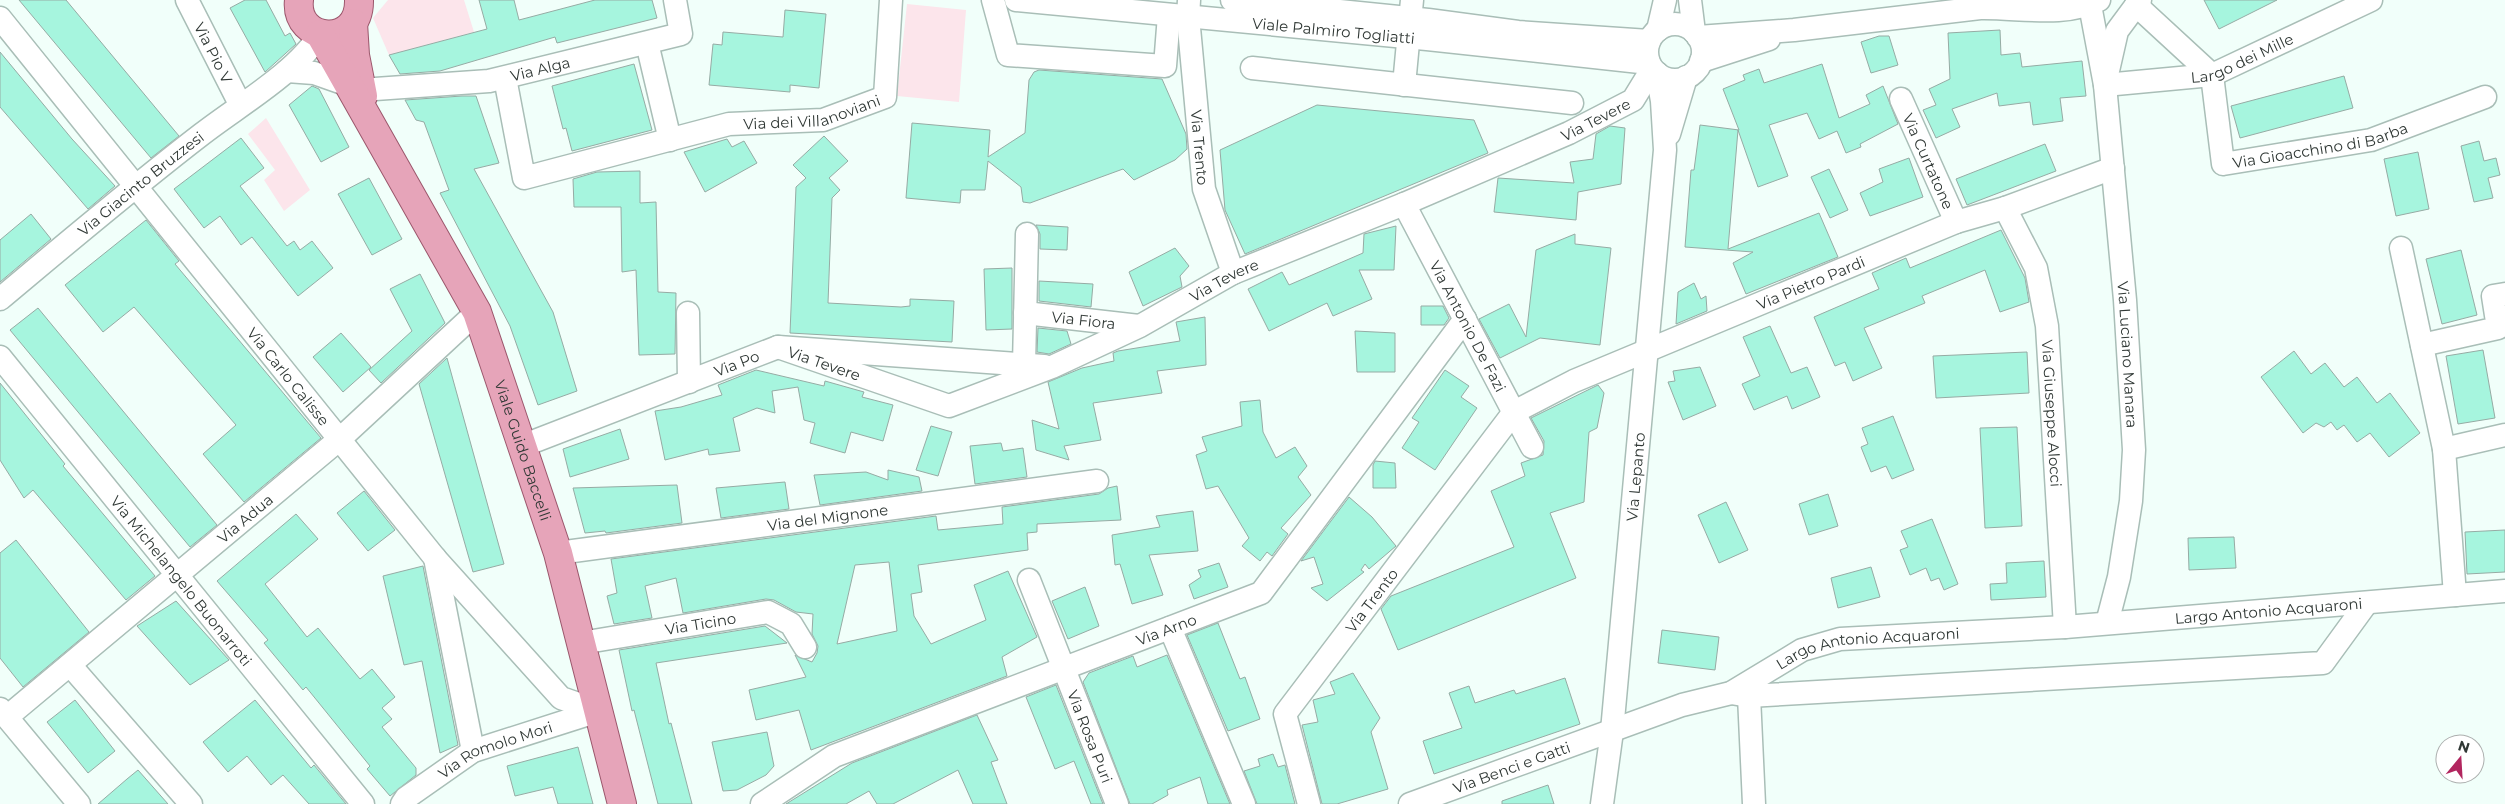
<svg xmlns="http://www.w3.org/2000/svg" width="2505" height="804" font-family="Montserrat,sans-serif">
<rect width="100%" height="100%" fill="#f1fffa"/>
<g fill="#fce5eb">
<path d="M388 0H464L474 32 389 55 373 18Z"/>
<path d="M907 4 966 10 959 102 897 96Z"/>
<path d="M266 118 310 190 284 211 264 180 275 170 248 134Z"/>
</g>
<g fill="#a6f5de" stroke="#96aba4" fill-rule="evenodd">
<path d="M19 0H66L179 136 151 158Z"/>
<path d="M245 0H266L285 36 290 33 296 44 265 72 230 8Z"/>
<path d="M479 0H514L519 20 595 0H652L657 18 557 43 555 37 440 71 400 74 389 55 487 29Z"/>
<path d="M2204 0H2277L2219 29Z"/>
<path d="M785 10 826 14 819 88 790 85V92L709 85 713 44 722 45 723 32 783 37Z"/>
<path d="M2000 30 2001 55 2020 53 2022 67 2082 61 2086 96 2060 98 2063 121 2033 125 2030 102 1999 106 1997 93 1952 109 1960 127 1936 138 1923 110 1936 105 1929 89 1950 79 1948 33Z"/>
<path d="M1879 36H1889L1898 65 1871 73 1861 42Z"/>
<path d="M0 52 72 139 115 186 88 209 0 107Z"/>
<path d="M634 64 652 130 572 151 566 128 563 129 552 86Z"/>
<path d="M1822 64 1839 118 1870 104 1866 95 1883 86 1898 124 1860 144 1861 147 1846 153 1837 131 1819 139 1807 113 1769 125 1788 176 1758 187 1738 130 1728 249 1819 213 1838 257 1746 294 1733 263 1753 252 1685 247 1691 170H1694L1700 125 1739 130 1723 89 1745 80 1743 75 1759 69 1764 83Z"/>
<path d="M1039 70 1162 79 1186 134 1187 149 1175 160 1134 180 1123 169 1030 203 1023 202 1021 187 988 161 985 190H961L960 203 906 198 912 123 990 130 988 157 1025 133 1029 80 1034 72Z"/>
<path d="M2344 76 2353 108 2240 138 2231 106Z"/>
<path d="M312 86 319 89 349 147 321 162 289 105Z"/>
<path d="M462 96H476L499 163 474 169 553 312 577 391 538 405 510 326 440 193 449 190 424 122 416 120 405 100Z"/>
<path d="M1317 105 1474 120 1488 153 1245 254 1225 210 1220 150Z"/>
<path d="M1610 126 1625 128 1621 184 1578 192 1576 220 1494 212 1498 178 1574 183 1570 162 1593 159 1596 134Z"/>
<path d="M824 136 848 161 829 178 840 190 832 198 828 303 901 307 910 306V299L954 301 952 342 790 333 796 187 806 178 793 165Z"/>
<path d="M241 138 264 168 240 186 287 246 294 241 300 250 312 241 333 268 298 296 252 237 241 245 220 216 204 228 174 189Z"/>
<path d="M727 139 732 147 744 141 757 163 705 192 684 152Z"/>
<path d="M2479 141 2484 161 2496 158 2500 175 2488 178 2493 198 2474 202 2461 146Z"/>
<path d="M2045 144 2056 171 1967 205 1956 179Z"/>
<path d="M2418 152 2429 209 2396 216 2384 159Z"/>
<path d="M1909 158 1923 197 1870 216 1860 193 1883 182 1879 169Z"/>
<path d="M1829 169 1848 210 1830 218 1811 177Z"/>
<path d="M640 171V203L656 202 658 292 676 293 675 354 639 355 636 270 622 272 621 207H574L573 179 597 172Z"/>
<path d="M369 178 402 239 372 255 338 194Z"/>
<path d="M31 214 51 239 0 282V240Z"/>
<path d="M146 220 179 261 175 264 321 438 244 502 203 454 236 425 134 307 103 332 65 285Z"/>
<path d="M1036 225 1068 227 1067 250 1040 249V234Z"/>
<path d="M1396 226 1394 270H1359L1372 299 1333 316 1327 303 1269 331 1248 289 1282 272 1289 285 1363 253 1364 234Z"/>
<path d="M2001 230 2025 278 2029 302 2000 312 1985 270 1922 296 1925 303 1864 328 1882 368 1853 381 1845 362 1835 366 1814 317 1879 289 1872 273 1906 258 1910 268Z"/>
<path d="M1575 234V244L1611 248 1600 345 1540 338 1500 358 1479 319 1509 304 1526 337 1536 250Z"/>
<path d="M1175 248 1189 266 1180 276 1182 287 1143 306 1129 272Z"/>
<path d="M2461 250 2477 315 2442 324 2426 259Z"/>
<path d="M1012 268V329L986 330 984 269Z"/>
<path d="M420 274 445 323 381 383 369 370 412 331 390 289Z"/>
<path d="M1039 281 1093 284 1091 307 1039 301Z"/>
<path d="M1694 283 1701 299 1706 296 1707 311 1676 324 1678 292Z"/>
<path d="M1421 306H1443L1449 318 1444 325H1421Z"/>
<path d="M38 308 217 525 190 547 10 330Z"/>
<path d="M1205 317 1206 365 1157 371 1162 393 1093 403 1101 440 1064 446 1069 460 1036 450 1032 420 1059 429 1048 382 1082 368 1114 361 1113 353 1118 351 1180 341 1176 322Z"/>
<path d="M1770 326 1791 373 1807 367 1820 397 1792 409 1787 396 1754 410 1742 384 1760 376 1743 337Z"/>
<path d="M1038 328 1067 331 1071 344 1049 354 1037 352Z"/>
<path d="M1355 331 1395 333V372H1357Z"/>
<path d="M341 333 371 367 343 392 313 357Z"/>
<path d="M2483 350 2495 418 2458 424 2446 356Z"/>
<path d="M2294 351 2311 374 2325 363 2344 387 2357 377 2377 403 2390 393 2420 433 2389 457 2370 433 2357 442 2344 425 2337 430 2331 422 2324 427 2316 423 2303 433 2261 377Z"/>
<path d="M2027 352 2029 393 1936 398 1933 356Z"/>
<path d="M447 358 504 564 473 572 419 384Z"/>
<path d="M1700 367 1716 406 1683 420 1668 382 1675 381 1673 371Z"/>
<path d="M756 370 824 386 825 381 864 392 862 397 893 405 883 441 851 432 845 453 810 443 815 423 804 420 798 387 772 391 775 413 757 408 733 418 740 451 709 455 708 449 665 460 655 411 681 407 722 395 718 385Z"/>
<path d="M1445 370 1469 386 1461 397 1477 408 1435 470 1402 448 1419 422 1412 418Z"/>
<path d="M0 383 65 464 63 466 155 576 126 600 33 490 24 498 0 460Z"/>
<path d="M1598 385 1604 393 1597 428 1589 432 1584 502 1550 513 1576 578 1398 650 1381 609 1391 596 1514 547 1491 491 1525 476 1521 463 1543 455 1544 441 1531 418Z"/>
<path d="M1260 400 1263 432 1276 458 1295 447 1307 466 1298 477 1311 495 1281 528 1288 534 1272 556 1267 552 1260 561 1242 546 1249 538 1218 486 1206 489 1196 455 1207 451 1202 437 1242 426 1240 402Z"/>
<path d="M1893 416 1914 470 1892 479 1886 466 1871 472 1861 447 1868 444 1862 428Z"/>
<path d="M931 426 952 432 938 476 916 470Z"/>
<path d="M2017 427 2022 526 1985 528 1980 428Z"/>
<path d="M620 429 629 459 570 477 563 449Z"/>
<path d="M1001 443 1003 451 1023 448 1027 477 975 484 970 446Z"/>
<path d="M1375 461 1395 463 1396 488H1373V465Z"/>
<path d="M888 470 919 477 922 491 820 505 814 475 866 472 888 480Z"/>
<path d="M785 482 789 509 721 518 716 488Z"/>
<path d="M677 485 682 523 606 533 605 531 585 533 573 488Z"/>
<path d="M1117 486 1121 520 1037 524V532L1027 533 1028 550 918 565 922 592 911 594 914 616 931 644 986 620 974 585 1008 571 1037 637 1002 657 1007 676 811 750 799 710 756 720 749 690 806 677 795 655 812 662 817 653 818 646 812 634 813 614 796 612 774 600 766 599 683 613 676 578 645 586 652 618 614 624 607 596 617 593 611 559 936 516 938 530 1003 524 1002 507 1099 494 1108 488ZM889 562 897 631 837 644 855 565Z"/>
<path d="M364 491 395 530 368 551 337 513Z"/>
<path d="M1828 494 1838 526 1809 535 1799 504Z"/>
<path d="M1349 497 1372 517 1396 546 1369 569 1365 564 1361 570 1364 572 1327 601 1311 588 1323 584 1314 557 1301 561Z"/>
<path d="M1726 502 1748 550 1719 563 1698 515Z"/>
<path d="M1193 511 1198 551 1149 555 1163 595 1132 604 1120 564 1115 565 1112 535 1160 527 1156 516Z"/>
<path d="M296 514 318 539 265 584 307 637 318 628 360 679 372 669 395 697 382 708 392 719 382 727 416 768V775L390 796 367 769 370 766 306 687 303 690 264 643 268 640 217 581Z"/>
<path d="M1932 519 1958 584 1944 590 1939 578 1931 581 1926 568 1910 575 1900 550 1908 547 1901 531Z"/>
<path d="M2505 530V572L2467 574 2465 532Z"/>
<path d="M2234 537 2236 568 2189 570 2188 538Z"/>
<path d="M16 540 89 632 23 687 0 658V553Z"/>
<path d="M2044 561 2046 597 1991 600 1990 584 2007 583 2006 563Z"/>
<path d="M1219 563 1228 587 1194 599 1189 585 1201 577 1198 570Z"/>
<path d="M423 566 458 745 440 753 422 661 404 665 383 576Z"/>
<path d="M1871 567 1880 597 1838 608 1831 578Z"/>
<path d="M1085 587 1099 626 1068 639 1052 601Z"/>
<path d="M176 601 229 660 190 685 137 626Z"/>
<path d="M1218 623 1240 679 1245 677 1260 719 1228 731 1187 635Z"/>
<path d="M765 626 787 643 656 663 669 724 671 723 692 804H658L634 710 632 711 619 650Z"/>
<path d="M1662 630 1719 637 1715 670 1658 663Z"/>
<path d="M1167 655 1230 804H1208L1200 777 1167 790 1168 795 1152 804H1130L1083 682 1089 673 1133 656 1137 667Z"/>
<path d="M1353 673 1380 718 1371 732 1388 789 1337 804H1322L1302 725 1318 722 1313 700 1335 694 1330 682Z"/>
<path d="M1565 678 1580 724 1434 774 1423 741 1462 728 1449 693 1469 686 1475 703 1514 690 1516 694Z"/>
<path d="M1056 685 1103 804H1091L1074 761 1055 769 1026 697Z"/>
<path d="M75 700 115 751 88 773 47 722Z"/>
<path d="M255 700 311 768 314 765 346 804H309L283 775 271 785 247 756 228 772 203 742Z"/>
<path d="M977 715 998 760 991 762 1007 804H973L958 770 893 804H877L869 791 846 804H786L852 763Z"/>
<path d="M767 732 774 766 766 775 737 790 723 791 712 742Z"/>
<path d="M578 747 593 804H558L553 787 515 796 507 766Z"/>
<path d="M1273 754 1278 767 1285 765 1295 804H1257L1244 771 1260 766 1258 759Z"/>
<path d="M138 770 168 804H98L127 779Z"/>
<path d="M1548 785 1554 804H1502V801Z"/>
</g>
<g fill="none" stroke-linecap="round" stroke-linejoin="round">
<defs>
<g id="minor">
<path id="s1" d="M187 0 240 104"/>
<path d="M993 0 1008 55 1165 66 1169 15"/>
<path id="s2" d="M1016 0 1427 39 1649 63"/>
<path id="s3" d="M1189 0 1188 17 1204 189 1233 273"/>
<path d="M1232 0 1428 20 1518 32 1649 41"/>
<path d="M1690 0 1694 32"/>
<path id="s4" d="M2090 5 2105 85 2125 300 2134 450 2131 501 2119 577 2107 623"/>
<path id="s5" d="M2136 5 2212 75 2223 164 2371 140 2485 97"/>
<path id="s6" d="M0 18 435 558 561 698 598 711"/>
<circle cx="1675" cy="52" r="28"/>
<path d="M1658 30 1665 0"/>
<path d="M1698 37 1794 30 1980 8C2018 7 2064 18 2099 0"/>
<path d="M647 43 670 140"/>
<path d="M1701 61 1769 39"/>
<path d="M1252 68 1572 103"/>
<path d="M287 71 314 73 348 85"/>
<path d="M2107 75 2117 31 2140 0"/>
<path id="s7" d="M505 78 524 178 729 124 823 120 885 97 891 0"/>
<path d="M1404 85 1412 0"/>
<path id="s8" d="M2105 85 2212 75 2371 0"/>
<path id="s9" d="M361 90 489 81 681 34 675 0"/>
<path id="s10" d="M1901 99 1956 222"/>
<path d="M1669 134 1686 77"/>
<path id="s11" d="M1404 204 1532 447"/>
<path id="s12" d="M2005 208 2036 268 2047 326 2065 627"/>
<path d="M2401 248 2444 449 2455 595"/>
<path id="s13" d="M0 299C67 243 133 187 202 134 238 106 297 72 320 34"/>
<path d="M688 313 689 382"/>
<path id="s14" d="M1025 313 1139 326"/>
<path d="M2422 345 2498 328 2493 296 2505 294"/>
<path id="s15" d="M778 347 949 406 1052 367 1140 326 1233 273 1404 204 1569 133 1633 100 1652 69"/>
<path id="s16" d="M0 357 363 804"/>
<path d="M1024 365 1027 234"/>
<path id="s17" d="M522 446 778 347 1044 366"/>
<path d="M2444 449 2505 435"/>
<path id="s18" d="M558 553 1097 481"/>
<path d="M435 558 473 751"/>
<path id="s19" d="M1029 580 1117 804"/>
<path d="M1170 628 1244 804"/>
<path id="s20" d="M581 643 768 612 791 624 805 647"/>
<path d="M70 665 191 804"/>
<path d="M1731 693 1749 696 2323 663 2366 604"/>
<path d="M1749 696 1754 804"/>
<path d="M0 709 79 804"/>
<path id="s21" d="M7 717 341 438 477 312"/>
<path id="s22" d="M402 804 406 798 473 751 598 711"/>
<path id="s23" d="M762 804 834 756 1261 593 1465 319"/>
<path id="s24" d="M1309 804 1285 714 1514 412 1574 381 1956 222 2005 208 2113 168"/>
<path id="s25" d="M1410 804 1682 705 1731 693 1802 650 1840 639 2065 627 2505 591"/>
<path id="s26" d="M1602 804 1612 731 1665 150 1662 101 1657 73"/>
</g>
<g id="major">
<path d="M299 0C294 43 360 49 359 0"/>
<path d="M353 23 355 55 363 96"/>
<path id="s27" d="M320 34 477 312 558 553 622 804"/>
</g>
</defs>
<use href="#minor" stroke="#a9beb7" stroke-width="25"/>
<use href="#major" stroke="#9b576c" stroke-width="30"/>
<use href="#minor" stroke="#fff" stroke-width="22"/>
<use href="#major" stroke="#e6a4b9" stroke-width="28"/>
</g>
<g text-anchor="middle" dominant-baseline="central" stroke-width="4.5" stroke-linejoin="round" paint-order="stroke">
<g font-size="15" fill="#303835" stroke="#fff">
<text stroke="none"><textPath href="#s2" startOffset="319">Viale Palmiro Togliatti</textPath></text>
<text stroke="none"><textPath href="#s1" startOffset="59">Via Pio V</textPath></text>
<text stroke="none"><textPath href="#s8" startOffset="141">Largo dei Mille</textPath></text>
<text stroke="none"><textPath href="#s9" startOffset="181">Via Alga</textPath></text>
<text stroke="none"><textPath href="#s7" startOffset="398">Via dei Villanoviani</textPath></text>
<text stroke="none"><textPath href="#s15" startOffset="889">Via Tevere</textPath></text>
<text stroke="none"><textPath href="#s5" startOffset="292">Via Gioacchino di Barba</textPath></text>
<text stroke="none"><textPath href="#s3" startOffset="148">Via Trento</textPath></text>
<text stroke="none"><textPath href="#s10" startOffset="68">Via Curtatone</textPath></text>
<text stroke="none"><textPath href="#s13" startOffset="182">Via Giacinto Bruzzesi</textPath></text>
<text stroke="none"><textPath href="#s15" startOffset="484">Via Tevere</textPath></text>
<text stroke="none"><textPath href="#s24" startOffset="796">Via Pietro Pardi</textPath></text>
<text stroke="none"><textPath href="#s14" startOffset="59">Via Fiora</textPath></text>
<text stroke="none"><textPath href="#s11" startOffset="138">Via Antonio De Fazi</textPath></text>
<text stroke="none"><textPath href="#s4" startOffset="352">Via Luciano Manara</textPath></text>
<text stroke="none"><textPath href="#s17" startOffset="230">Via Po</textPath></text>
<text stroke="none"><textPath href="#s15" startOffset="49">Via Tevere</textPath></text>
<text stroke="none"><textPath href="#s6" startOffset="460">Via Carlo Calisse</textPath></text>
<text stroke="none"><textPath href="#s12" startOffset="214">Via Giuseppe Alocci</textPath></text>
<text stroke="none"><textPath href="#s27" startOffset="465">Viale Guido Baccelli</textPath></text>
<text stroke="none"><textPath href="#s26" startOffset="329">Via Lepanto</textPath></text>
<text stroke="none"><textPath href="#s18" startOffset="272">Via del Mignone</textPath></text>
<text stroke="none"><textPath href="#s21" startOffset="310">Via Adua</textPath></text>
<text stroke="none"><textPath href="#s16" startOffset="288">Via Michelangelo Buonarroti</textPath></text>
<text stroke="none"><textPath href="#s24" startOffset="236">Via Trento</textPath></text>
<text stroke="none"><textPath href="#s25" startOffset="892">Largo Antonio Acquaroni</textPath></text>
<text stroke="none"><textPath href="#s20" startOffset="121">Via Ticino</textPath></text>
<text stroke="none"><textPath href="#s23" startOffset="442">Via Arno</textPath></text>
<text stroke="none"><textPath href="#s25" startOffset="488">Largo Antonio Acquaroni</textPath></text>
<text stroke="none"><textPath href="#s19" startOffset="168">Via Rosa Puri</textPath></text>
<text stroke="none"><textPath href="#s22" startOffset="110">Via Romolo Mori</textPath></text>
<text stroke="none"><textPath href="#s25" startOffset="108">Via Benci e Gatti</textPath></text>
</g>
</g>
<g transform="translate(2460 759) rotate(18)"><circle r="24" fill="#ffffff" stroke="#acafae"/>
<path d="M0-4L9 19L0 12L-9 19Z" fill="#b2265f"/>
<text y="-8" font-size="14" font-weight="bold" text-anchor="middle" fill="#303835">N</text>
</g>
</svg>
